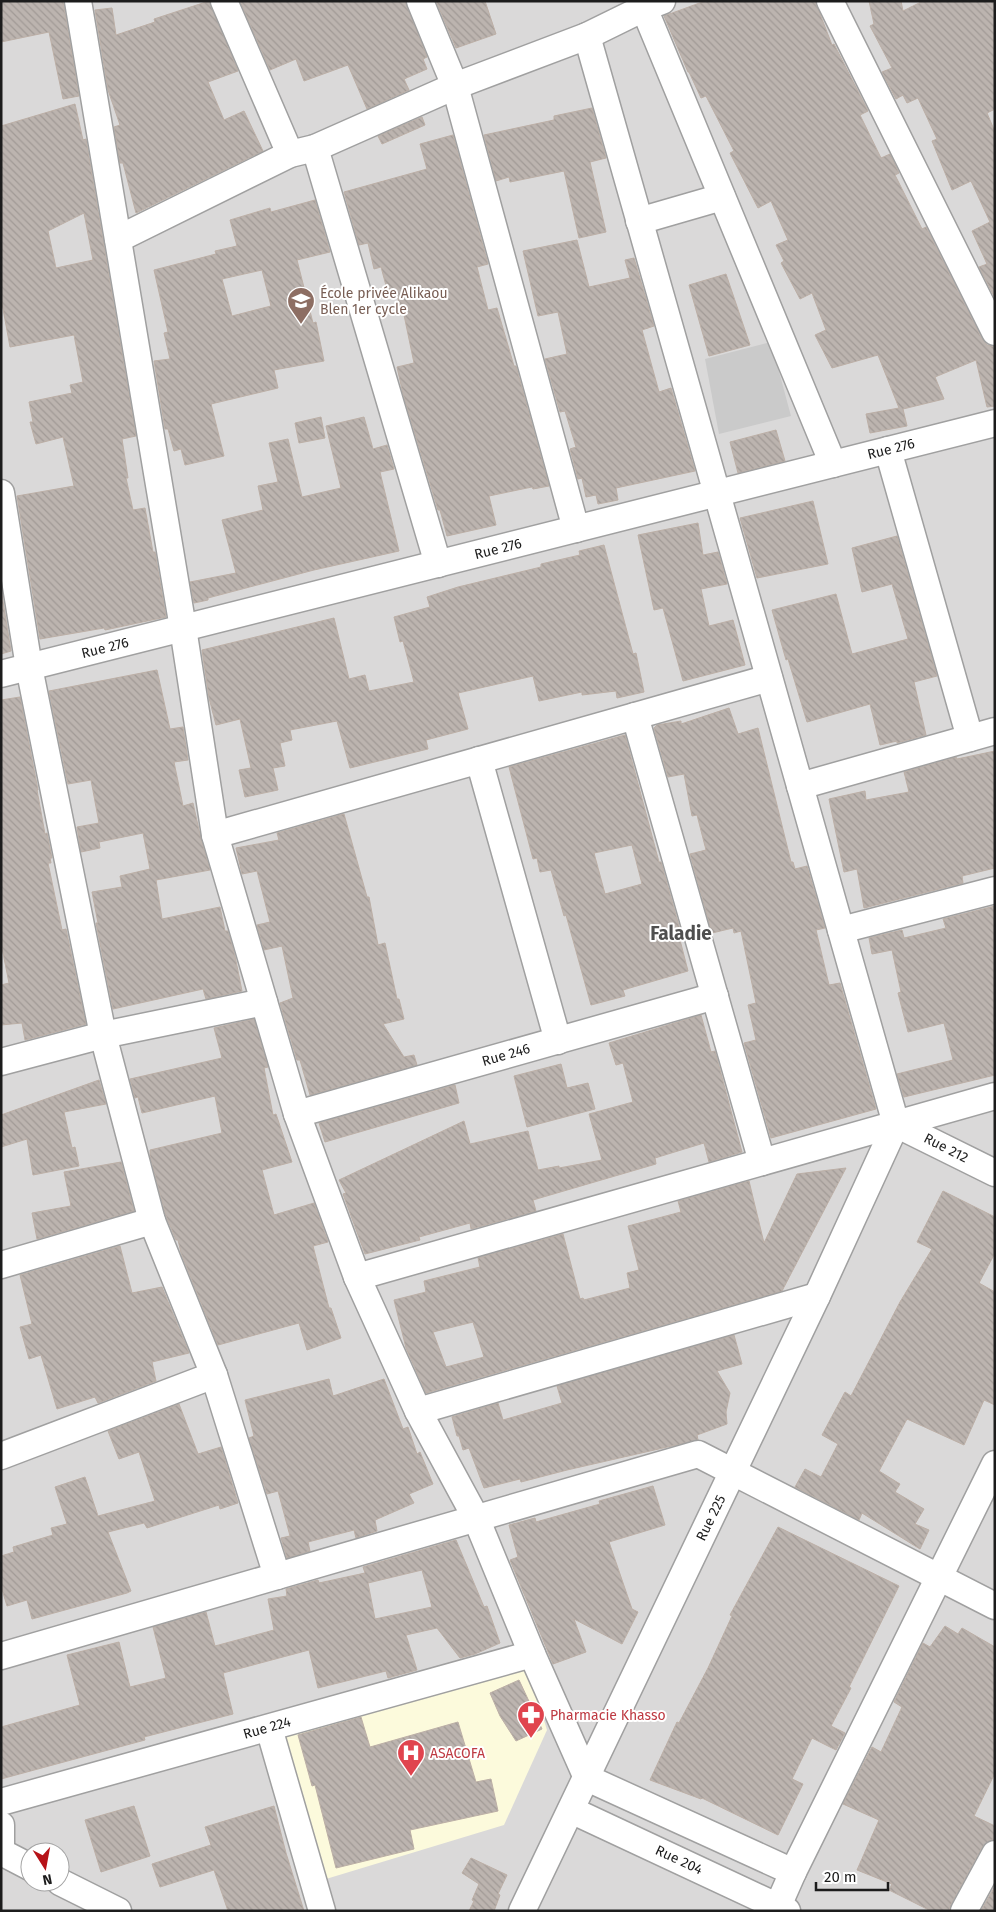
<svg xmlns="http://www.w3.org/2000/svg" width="996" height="1912" font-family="'Fira Sans',sans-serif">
<defs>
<pattern id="building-back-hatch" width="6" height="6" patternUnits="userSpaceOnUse" patternTransform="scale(1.25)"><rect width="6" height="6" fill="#bcb4af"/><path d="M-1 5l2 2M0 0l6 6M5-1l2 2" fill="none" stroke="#a19a96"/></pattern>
</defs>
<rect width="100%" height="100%" fill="#ece8e2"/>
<path fill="#dad9d9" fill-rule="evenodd" d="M1 1H995V1911H1ZM30 1852H60V1882H30Z"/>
<path fill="#fcfadc" d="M524 1655 547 1730 504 1825 326 1879 280 1729Z"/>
<path fill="#cacaca" d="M771 342 791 416 719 434 705 359Z"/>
<g fill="url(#building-back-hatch)" stroke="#bcafa6" fill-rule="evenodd">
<path d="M1 1H63L79 96 63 99 49 32 1 42Z"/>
<path d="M209 1 238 71 208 82 224 120 244 111 263 151 136 213 123 163H120L114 127 120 125 108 90 95 10 112 8 116 35 155 22 154 19Z"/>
<path d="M240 1H405L427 57 423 59 427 69 404 79 409 90 367 109 348 65 304 81 296 59 270 70Z"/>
<path d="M436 1H485L496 34 456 48Z"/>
<path d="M705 1H815L832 45 834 44 868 111 860 115 881 158 890 154 899 173 895 175 922 229 926 227 982 339 987 345 995 347V406L987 407 976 360 935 377 944 399 903 409 907 426 870 433 866 414 899 408 878 355 832 368 815 335 826 330 812 293 800 299 781 263 784 261 776 245 788 240 771 201 758 208 730 153 734 151 706 96 701 98 689 72H688L664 16Z"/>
<path d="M869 1H901L903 11 923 1H995V109L987 113 995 132V298L979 267 987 264 972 231 990 222 971 181 952 190 932 141 937 139 918 98 907 103 903 95 896 99 882 72 892 68 870 26 874 24Z"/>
<path d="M75 104 83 140 86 139 136 436 122 439 128 478H126L133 510 145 508 153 552H155L166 617 105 630 104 628 40 639 17 496 74 486 63 437 36 444 30 422H33L29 402 72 393 70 385 83 382 74 335 10 347 1 298V126ZM84 213 93 260 56 268 48 231Z"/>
<path d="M592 108 606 158 590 162 606 232 579 238 564 171 510 182 509 177 496 181 484 135 554 120V116Z"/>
<path d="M422 117 425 125 382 144 378 136Z"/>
<path d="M453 135 488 264 477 267 488 310 497 308 514 366H516L549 486 533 489 532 487 489 496 496 525 447 536 440 510H438L403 394 397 367 414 363 404 315H402L396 291 388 293 381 267 374 269 368 243 359 245 344 192 427 169 420 144Z"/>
<path d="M315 200 330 252 297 260 313 323 316 322 324 361 274 370 278 388 211 404 224 456 185 465 181 449 174 451 168 429H165L154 361 170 359 164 333 168 332 154 270 216 254 215 251 237 246 230 220 270 208 271 212ZM262 270 271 306 232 316 222 279Z"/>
<path d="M577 240 589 287 630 278 625 260 634 258 654 326 642 330 659 392 671 388 695 471 616 488 618 500 598 504 596 495 586 497 582 478 578 479 570 449 576 447 565 411 560 412 545 359 567 354 558 312 538 316 523 251Z"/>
<path d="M726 274 750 345 709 356 689 285Z"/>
<path d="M321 417 325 438 299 443 295 423Z"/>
<path d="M364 417 373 449 387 445 394 469 380 472 399 551 314 570 208 598V600L194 603 190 582 236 573 222 520 263 510 258 486 278 482 269 443 288 439 302 497 341 488 326 426Z"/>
<path d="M776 430 785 461 738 473 730 442Z"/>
<path d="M813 501 828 564 757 578 740 518Z"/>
<path d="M698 523 703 555 718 552 727 584 701 589 709 626 733 620 745 665 683 681 663 608 654 610 638 535Z"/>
<path d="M897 536 937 676 914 682 926 735 897 743V741L880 745 870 704 807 722 788 659 786 660 772 610 836 594 852 654 908 639 892 584 862 592 852 548Z"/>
<path d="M604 545 633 654 636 653 644 692 617 698 616 691 582 695V692L539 701 533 676 458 693 468 729 426 740 428 749 350 768 337 721 290 730 292 740 280 743 285 766 273 768 278 790 245 797 239 770 251 768 240 719 216 725 209 698 202 650 334 618 349 679 365 675 369 691 414 682 403 641 400 642 394 617 430 607 427 597 458 587 541 567V564L580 555 579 551Z"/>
<path d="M1 589 11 651 1 654Z"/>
<path d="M157 670 170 729 183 727 188 760 174 762 183 806 193 803 201 839 210 870 156 880 162 919 220 907 225 931H228L235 956 242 991 206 999 203 989 113 1009 96 923H98L92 892 122 887 120 876 150 869 143 833 99 842 100 848 81 852 77 827 99 823 91 780 68 784 49 691Z"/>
<path d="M20 697 38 790H37L45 834 47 833 52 858H50L51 863H48L62 930 66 929 86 1024 25 1040 22 1023 1 1025V985L9 983 1 943V700Z"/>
<path d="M729 708 738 734 758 728 791 862H793L795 869 807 866 825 928 816 930 829 985 840 983 876 1109 771 1138 744 1043 756 1040 748 1005 756 1003 741 931 734 933 733 928 712 933 690 854 706 850 697 815 692 816 684 774 668 777 654 728 657 725 681 721V724Z"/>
<path d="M625 735 659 862H661L683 940H680L688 971 623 990 625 996 591 1005 566 915 564 916 551 870 540 872 537 858 533 859 509 767ZM632 845 642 884 605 894 594 853Z"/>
<path d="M995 751V868L962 876 963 883 864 908 857 869 844 872 829 799 865 791 866 800 909 792 904 772 956 757 957 759Z"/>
<path d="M344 814 367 897H369L378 945 385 943 397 999H399L404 1019 383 1024 404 1057 414 1055 417 1065 310 1095 300 1060H297L280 1003 293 998 282 946 264 950 257 925 270 922 257 871 242 874 236 848 279 840 277 833Z"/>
<path d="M995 906V1075L904 1097 897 1074 953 1060 944 1023 908 1032 898 993 901 992 892 950 872 954 869 938 902 930 904 938 946 928 943 919Z"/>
<path d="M701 1015 711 1052 715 1051 742 1152 709 1162 704 1143 655 1158 656 1164 533 1200 536 1211 471 1229 470 1223 419 1237 420 1240 365 1254 343 1194 346 1193 339 1180 464 1121 470 1144 528 1131 538 1170 559 1166V1168L602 1160 589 1114 633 1102 623 1063 616 1065 609 1043Z"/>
<path d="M254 1019 268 1067 264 1068 273 1115 276 1114 292 1162 262 1170 274 1215 314 1203 328 1242 313 1246 329 1308H331L341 1338 307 1350 299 1323 218 1345 181 1253 178 1240H176L166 1216 150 1156V1150L222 1133 215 1096 142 1113 138 1097 135 1098 130 1079 222 1058 214 1028Z"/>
<path d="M561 1064 567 1088 588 1083 595 1109 527 1127 514 1076Z"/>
<path d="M99 1080 106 1104 64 1112 72 1148 75 1147 79 1166 33 1175 27 1139 1 1147V1115Z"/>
<path d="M455 1085 459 1103 325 1142 319 1123Z"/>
<path d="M121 1162 134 1211 37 1239 32 1213 71 1206 64 1172Z"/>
<path d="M846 1168 782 1291 426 1393 406 1348 394 1300 426 1292 424 1281 480 1267 478 1258 563 1234 580 1299 583 1298 584 1300 630 1288 627 1273 639 1270 628 1226 681 1212 678 1201 749 1181 764 1243 797 1174ZM473 1322 484 1357 446 1367 433 1332Z"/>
<path d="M943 1191 995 1217V1253L979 1283 995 1292V1405L984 1400 964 1445 907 1419 879 1471 900 1484 895 1492 924 1509 915 1524 929 1530 920 1549 862 1513 859 1520 795 1487 805 1469 821 1477 838 1444 822 1435 845 1392 851 1396 900 1302 932 1249 917 1242Z"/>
<path d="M120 1246 132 1293 162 1287 189 1353 152 1362 156 1381 98 1403 95 1397 57 1409 41 1355 29 1359 20 1327 32 1324 20 1275Z"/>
<path d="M734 1335 742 1364 717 1371 730 1393 726 1412 727 1424 697 1435 698 1440 567 1470 521 1482 520 1479 484 1488 469 1448 463 1450 459 1436H457L452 1417 498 1403 503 1420 562 1403 557 1386Z"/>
<path d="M329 1379 333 1396 384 1379 403 1429 408 1427 417 1454 420 1452 433 1484 409 1494 414 1503 375 1520 377 1531 356 1538 354 1530 308 1542 310 1551 287 1558 281 1538 290 1536 278 1491 267 1494 249 1438 254 1436 245 1400Z"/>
<path d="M179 1404 198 1454 221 1447 238 1503 220 1509 219 1505 147 1528 144 1523 108 1532 131 1591 127 1593 32 1619 27 1600 7 1606 1 1586V1556L14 1552 13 1547 53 1535 51 1528 67 1524 55 1487 85 1477 98 1516 155 1501 139 1452 119 1459 108 1431Z"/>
<path d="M653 1486 665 1525 609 1542 632 1609 638 1612 622 1644 574 1619 586 1652 553 1664 510 1560 518 1557 509 1525 535 1518 536 1522 600 1504 599 1501Z"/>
<path d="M778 1527 899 1586 849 1687 851 1688 831 1726 845 1733 836 1750 812 1738 792 1779 803 1784 778 1835 702 1798 701 1799 650 1780 677 1722 679 1723 708 1668 732 1616 730 1615Z"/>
<path d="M456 1540 484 1607 487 1606 500 1643 475 1654 460 1658 437 1628 406 1635 417 1670 388 1678 386 1671 318 1688 309 1650 223 1673 233 1714 144 1737 145 1740 1 1779V1727L80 1705 67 1655 119 1642 130 1687 166 1678 153 1627 206 1612 215 1646 274 1630 268 1599 287 1596 286 1589 318 1580 319 1583 365 1573 363 1567ZM422 1570 432 1607 375 1619 368 1583Z"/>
<path d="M945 1626 958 1634 962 1628 995 1647V1773L974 1816 995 1826V1839L988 1841 982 1847 951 1904 949 1911H931L889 1890 892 1884 857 1870 879 1820 843 1804 872 1747 881 1752 902 1707 894 1702 923 1643 930 1647Z"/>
<path d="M519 1680 542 1729 516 1741 500 1716 490 1693Z"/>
<path d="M361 1717 370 1747 458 1722 476 1782 491 1779 498 1811 410 1830 414 1849 336 1868 315 1785 312 1786 298 1735Z"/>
<path d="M134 1806 150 1856 101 1872 85 1820Z"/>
<path d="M274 1806 286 1853 304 1911H228L214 1870 160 1887 152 1864 211 1845 205 1827Z"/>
<path d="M471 1858 507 1875 498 1894 500 1895 494 1911H469L474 1901 472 1900 479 1884 462 1873Z"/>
<path d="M995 1886V1911H981Z"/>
</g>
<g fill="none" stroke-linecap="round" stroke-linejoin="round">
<defs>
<g id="minor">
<path d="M78 1 183 628 215 835 297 1114 357 1277 418 1411 476 1518 532 1654 587 1778 793 1872"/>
<path d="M224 1 290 154"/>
<path d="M420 1 455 86 576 529"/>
<path d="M830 1 995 332"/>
<path d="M644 8 833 464"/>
<path d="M587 36 896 1124"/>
<path d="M315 148 438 564"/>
<path d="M639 221 722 197"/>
<path d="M118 239 290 154 315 148 455 86 587 36 644 8 662 1"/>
<path d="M888 450 970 738"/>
<path d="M1 493 29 667 103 1035 152 1221 214 1375 277 1576"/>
<path d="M1 674 995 423"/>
<path d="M635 716 762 1162"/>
<path d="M479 760 558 1041"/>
<path d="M800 786 995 731"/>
<path d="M215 835 769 678"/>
<path d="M841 930 995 890"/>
<path d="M1 1062 103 1035 264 1002"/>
<path d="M297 1114 715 996"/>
<path d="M896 1124 995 1173"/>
<path d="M1 1265 152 1221"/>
<path d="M357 1277 995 1096"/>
<path d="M418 1411 817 1296"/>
<path d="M1 1456 214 1375"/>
<path d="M1 1656 698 1454 995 1606"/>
<path d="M269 1728 322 1911"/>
<path d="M1 1802 532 1654"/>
<path d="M571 1810 787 1911"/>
<path d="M1 1825V1854"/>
<path d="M1 1852 30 1867"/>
<path d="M60 1882 118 1911"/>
<path d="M778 1906 793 1872 995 1464"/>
<path d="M522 1911 817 1296 896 1124"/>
<path d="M964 1911 995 1854"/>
</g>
</defs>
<use href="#minor" stroke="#a0a0a0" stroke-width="29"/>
<use href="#minor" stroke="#fff" stroke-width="26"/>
</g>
<defs>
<symbol id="school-pin" viewBox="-11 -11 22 30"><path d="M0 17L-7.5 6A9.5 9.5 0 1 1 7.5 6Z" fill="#8d6e63" stroke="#fff"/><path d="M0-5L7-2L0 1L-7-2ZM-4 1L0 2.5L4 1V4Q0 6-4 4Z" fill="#fff"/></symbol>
<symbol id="pharmacy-pin" viewBox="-11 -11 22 30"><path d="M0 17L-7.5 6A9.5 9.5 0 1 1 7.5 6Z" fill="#e0444e" stroke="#fff"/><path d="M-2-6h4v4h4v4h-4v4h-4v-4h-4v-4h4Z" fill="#fff"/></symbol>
<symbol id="hospital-pin" viewBox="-11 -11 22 30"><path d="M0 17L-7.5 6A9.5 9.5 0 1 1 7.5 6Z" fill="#e0444e" stroke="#fff"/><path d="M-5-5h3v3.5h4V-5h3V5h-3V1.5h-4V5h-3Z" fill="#fff"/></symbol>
</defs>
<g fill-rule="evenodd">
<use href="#school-pin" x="285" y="285" width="32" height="43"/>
<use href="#pharmacy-pin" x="515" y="1699" width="32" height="43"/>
<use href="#hospital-pin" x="395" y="1737" width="32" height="43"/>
</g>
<g text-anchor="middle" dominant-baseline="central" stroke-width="4" stroke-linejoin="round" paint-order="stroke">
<g font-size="14" fill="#785e54" stroke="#fff" text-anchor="start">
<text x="320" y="293">École privée Alikaou<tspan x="320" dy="16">Blen 1er cycle</tspan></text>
</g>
<g font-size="14" fill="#1c1c1c" stroke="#fff">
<text transform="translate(891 449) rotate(-14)">Rue 276</text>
<text transform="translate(498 549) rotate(-14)">Rue 276</text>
<text transform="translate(105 648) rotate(-14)">Rue 276</text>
<text transform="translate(506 1055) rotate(-16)">Rue 246</text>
<text transform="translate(946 1148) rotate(27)">Rue 212</text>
<text transform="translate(711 1518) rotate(-64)">Rue 225</text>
<text transform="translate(267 1728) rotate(-16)">Rue 224</text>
<text transform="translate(679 1860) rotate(25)">Rue 204</text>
</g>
<g font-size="14" fill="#be3a42" stroke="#fff" text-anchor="start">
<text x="550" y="1715">Pharmacie Khasso</text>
<text x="430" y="1753">ASACOFA</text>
</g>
<g font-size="19" font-weight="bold" fill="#4f4f4f" stroke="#fff">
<text x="681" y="933">Faladie</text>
</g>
</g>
<rect width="996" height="1912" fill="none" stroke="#1c1c1c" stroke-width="5"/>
<g transform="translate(45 1867) rotate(169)"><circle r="24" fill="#ffffff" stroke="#a4a4a4"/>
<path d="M0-4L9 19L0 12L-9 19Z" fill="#b61218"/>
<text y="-8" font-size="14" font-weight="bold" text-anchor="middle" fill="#1c1c1c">N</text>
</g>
<path d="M816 1882v8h72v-8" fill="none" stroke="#1c1c1c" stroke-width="2.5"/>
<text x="824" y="1882" font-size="15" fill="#1c1c1c" stroke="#ffffff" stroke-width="4" paint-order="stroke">20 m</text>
</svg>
